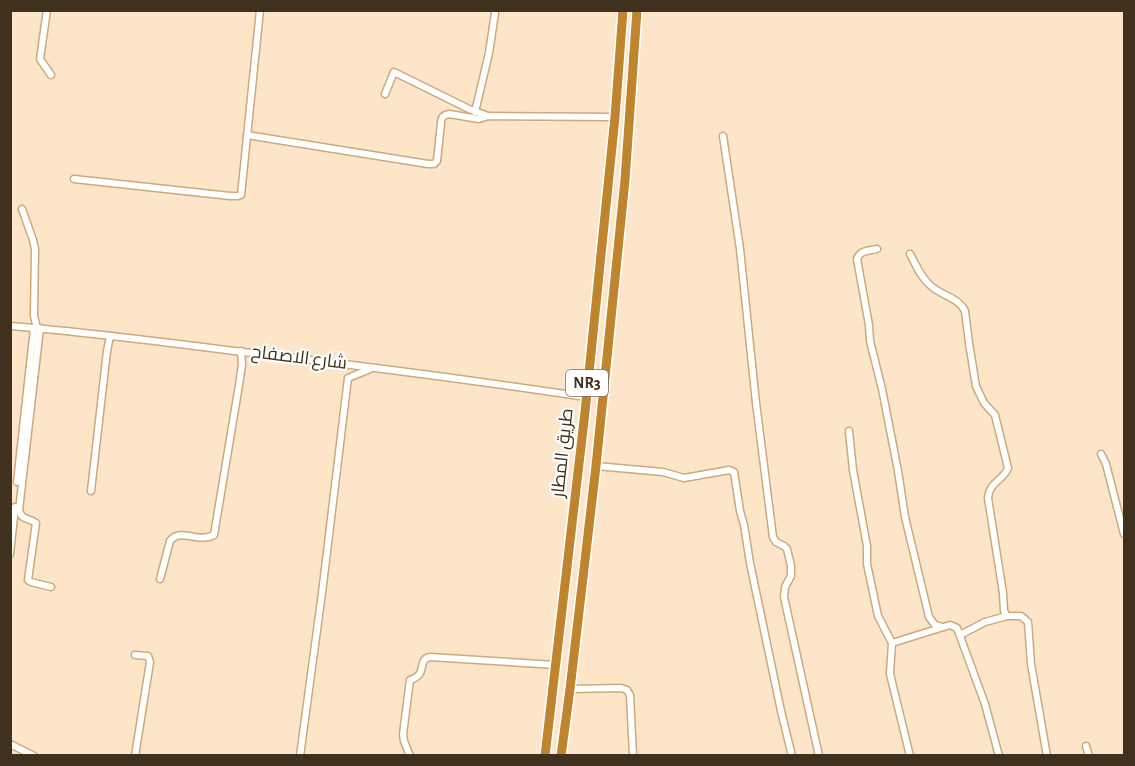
<svg xmlns="http://www.w3.org/2000/svg" width="1135" height="766" font-family="'Alegreya Sans',Cairo,sans-serif">
<rect width="100%" height="100%" fill="#fce5c9"/>
<g fill="none" stroke-linecap="round" stroke-linejoin="round">
<defs>
<g id="minor">
<path d="M47 10 40 59 51 75"/>
<path d="M385 94 394 72 469 109 488 116"/>
<path d="M475 112 489 53 495 13 494 10"/>
<path d="M247 135 428 164H434L437 161 441 123C441 118 443 115 449 114L479 119 488 116 615 117"/>
<path d="M723 136 740 249 756 403 773 537 776 542 784 546 787 549 791 566V576L785 587 784 597 819 756"/>
<path d="M74 179 230 196H238L241 195 260 10"/>
<path d="M22 209 33 240 35 249 34 316 37 328"/>
<path d="M877 249C869 251 860 250 857 259L869 325 870 341 882 389 898 471 905 517 929 617 935 625 942 627"/>
<path d="M910 254C916 265 921 278 931 286 942 296 958 297 965 311L969 343 976 386 984 403 995 415 1008 468C1003 481 990 481 988 498L1003 593 1004 611 1007 616H1021L1028 622 1031 664 1047 756"/>
<path d="M10 326C88 332 165 342 242 352 357 365 472 380 586 397"/>
<path d="M40 328 19 510C21 520 29 518 36 523L28 580 31 582 51 587"/>
<path d="M849 431 853 470 867 546V564L878 616 892 643 890 674 910 756"/>
<path d="M1101 454 1106 464 1124 534"/>
<path d="M596 466 663 472 684 478 729 470 734 472 740 511 744 525 750 563 781 711 792 756"/>
<path d="M17 482 34 328"/>
<path d="M91 491 107 351 110 336"/>
<path d="M10 554 15 507"/>
<path d="M160 579 170 541C181 527 197 544 214 535L239 385 242 365 241 351"/>
<path d="M960 635 985 622 1007 616"/>
<path d="M892 643 950 625 957 628 985 704 999 756"/>
<path d="M135 655 148 656 150 662 135 756"/>
<path d="M570 689 621 688 627 690 630 695 633 756"/>
<path d="M10 744 34 756"/>
<path d="M1086 746 1089 756"/>
<path d="M300 756 322 593 348 378 370 369"/>
<path d="M410 756 404 741 403 734 410 680C429 674 416 660 430 657L556 665"/>
</g>
<g id="highway">
<path d="M545 756 585 412 615 117 623 10"/>
<path d="M561 756 570 689 596 466 625 180 637 10"/>
</g>
</defs>
<use href="#minor" stroke="#cda97b" stroke-width="9"/>
<use href="#highway" stroke="#fff" stroke-width="12"/>
<use href="#minor" stroke="#fff" stroke-width="6"/>
<use href="#highway" stroke="#be852e" stroke-width="9"/>
</g>
<g text-anchor="middle" dominant-baseline="central" stroke-width="4.5" stroke-linejoin="round" paint-order="stroke">
<rect fill="#fff" stroke="#796f62" stroke-width="1.5" x="566" y="370" width="42" height="26" rx="4.5"/>
<g font-size="16" font-weight="bold" fill="#40311e">
<text x="587" y="383">NR3</text>
</g>
<g font-size="18" fill="#40311e" stroke="#fff">
<text transform="translate(299 358) rotate(7)">شارع الاصفاح</text>
<text transform="translate(563 453) rotate(-84)">طريق المطار</text>
</g>
</g>
<rect width="1135" height="766" fill="none" stroke="#40311e" stroke-width="24"/>
</svg>
